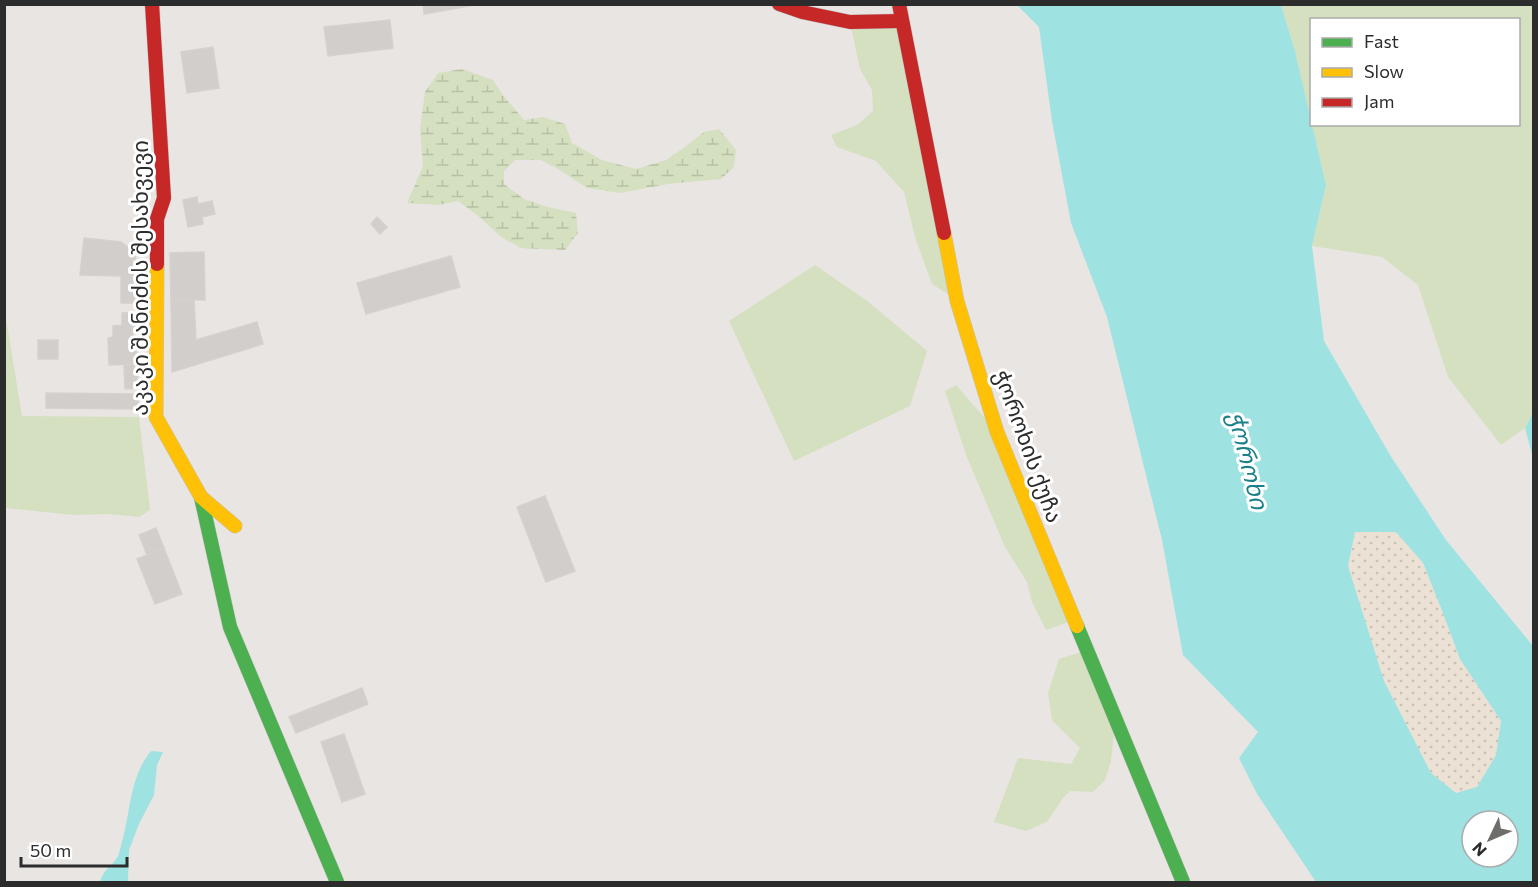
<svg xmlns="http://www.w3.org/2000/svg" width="1538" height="887" font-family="Commissioner,'Noto Sans Georgian',sans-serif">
<defs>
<pattern id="wetland-marsh" width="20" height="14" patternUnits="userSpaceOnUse" patternTransform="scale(1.5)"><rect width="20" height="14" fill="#d5e0c0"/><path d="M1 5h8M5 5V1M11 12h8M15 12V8" fill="none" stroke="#b7c0a5"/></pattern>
<pattern id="sand-dots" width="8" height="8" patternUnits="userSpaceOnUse" patternTransform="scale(1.5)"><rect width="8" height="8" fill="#ebe1d4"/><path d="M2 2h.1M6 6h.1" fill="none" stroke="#cac1b6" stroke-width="1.8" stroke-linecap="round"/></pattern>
</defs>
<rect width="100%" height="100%" fill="#e9e5e3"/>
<g fill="#d5e0c0">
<path d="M1281 5H1533V413L1525 428 1501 445 1448 377 1418 285 1382 257 1312 246 1326 185 1312 125 1518 124V20H1312L1311 122 1295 51Z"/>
<path d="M901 21 957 300 932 284 915 237 904 192 876 161 837 147 831 135 857 125 873 111 872 90 860 69 850 22Z"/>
<path d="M815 265 866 300 927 351 910 406 794 461 729 321Z"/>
<path d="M5 312 22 416 139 417 150 510 139 517 108 514 74 515 5 508Z"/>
<path d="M956 385 997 432 1075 620 1046 630 1032 602 1027 582 1005 547 966 455 945 391Z"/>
<path d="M1087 650 1114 733 1111 761 1105 780 1093 792 1070 791 1063 798 1047 822 1026 831 994 822 1018 758 1071 764 1080 748 1052 720 1048 693 1059 659Z"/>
</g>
<path fill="url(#wetland-marsh)" d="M462 69 493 80 503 95 524 120 543 117 565 124 572 143 602 160 636 169 666 160 682 149 704 132 719 129 736 150 734 167 721 179 668 184 620 193 587 188 558 169 541 160H515L504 171V184L524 199 548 207 576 213 578 233 565 250 521 248 501 237 477 215 458 201 439 205 407 203 423 166 420 129 425 92 438 73Z"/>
<path fill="url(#sand-dots)" d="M1355 532H1396L1423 563 1441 608 1460 659 1501 721 1496 755 1477 787 1456 793 1431 773 1384 681 1348 566Z"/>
<g fill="#9fe2e2" fill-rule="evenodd">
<path d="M1017 5H1281L1295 51 1326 185 1312 246 1324 341 1390 455 1446 540 1533 646V882H1316L1257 794 1239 758 1258 732 1183 655 1162 540 1107 317 1071 223 1052 121 1039 27ZM1355 532H1396L1423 563 1441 608 1460 659 1501 721 1496 755 1477 787 1456 793 1431 773 1384 681 1348 566ZM1472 821H1508V857H1472Z"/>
<path d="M1533 413V458L1525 428Z"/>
<path d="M151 751 163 752 157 765 154 795 139 824 129 850 128 882H100C103 869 112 867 118 856 120 851 121 844 123 838 131 807 130 777 151 751Z"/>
</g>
<g fill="#d1cecc" stroke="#d4d1cf" stroke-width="1.5">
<path d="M423 4H480L424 14Z"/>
<path d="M390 20 393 48 328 56 324 27Z"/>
<path d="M213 47 219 88 187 93 181 52Z"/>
<path d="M197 197 198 204 212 201 215 214 202 217 203 224 188 227 183 200Z"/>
<path d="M377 217 387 227 380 234 371 224Z"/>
<path d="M84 238 121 242 135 253 137 303H121V276L80 275Z"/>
<path d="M204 252 205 300H171L170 253Z"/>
<path d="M451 256 460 287 366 314 357 283Z"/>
<path d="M171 300H194L196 340 257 322 263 344 172 372Z"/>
<path d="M134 312 137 364 109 365 108 338 113 337V326L122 325V313Z"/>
<rect x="38" y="340" width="20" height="19"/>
<path d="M137 364 138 388 125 389 124 365Z"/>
<path d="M46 393 138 394V409L46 408Z"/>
<path d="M545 496 575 571 546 582 517 507Z"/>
<path d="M156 528 164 548 147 555 139 535Z"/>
<path d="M164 548 182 594 155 604 137 559Z"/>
<path d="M362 688 368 704 296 733 289 717Z"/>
<path d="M344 734 365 794 342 802 321 742Z"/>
</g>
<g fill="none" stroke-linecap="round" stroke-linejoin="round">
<defs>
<g id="fast">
<path d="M201 497 230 627 337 882"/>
<path d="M1077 626 1183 882"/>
</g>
<g id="slow">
<path d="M944 233 957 301 997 432 1077 626"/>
<path d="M157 264 156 417 201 497 235 526"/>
</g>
<g id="jam">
<path d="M152 4 164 198 157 219V264"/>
<path d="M779 4 802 12 850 22 901 21"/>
<path d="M899 4 944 233"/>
</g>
</defs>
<use href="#fast" stroke="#c3c2c3" stroke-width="15"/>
<use href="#slow" stroke="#c3c2c3" stroke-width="15"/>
<use href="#jam" stroke="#c3c2c3" stroke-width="15"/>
<use href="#fast" stroke="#4caf50" stroke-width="14"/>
<use href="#slow" stroke="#ffc107" stroke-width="14"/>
<use href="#jam" stroke="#c62828" stroke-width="14"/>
</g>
<g text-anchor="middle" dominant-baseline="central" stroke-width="6" stroke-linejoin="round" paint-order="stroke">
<g font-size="22" fill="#2c2c2c" stroke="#fff">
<text transform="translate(139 278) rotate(-90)">აკაკი შანიძის შესახვევი</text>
<text transform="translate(1029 446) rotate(70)">ჭოროხის ქუჩა</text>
</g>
<g font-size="24" font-style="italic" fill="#1c8089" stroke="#fff">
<text transform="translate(1249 460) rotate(76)">ჭოროხი</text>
</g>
</g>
<rect width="1538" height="887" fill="none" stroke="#2c2c2c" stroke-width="12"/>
<rect x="1310" y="18" width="210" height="108" fill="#ffffff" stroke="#ababab" stroke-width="1.5"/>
<rect x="1322" y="38" width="30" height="9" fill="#4caf50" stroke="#ababab" stroke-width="1.5"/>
<text x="1364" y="48" font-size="18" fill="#2c2c2c">Fast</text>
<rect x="1322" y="68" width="30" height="9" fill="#ffc107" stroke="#ababab" stroke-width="1.5"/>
<text x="1364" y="78" font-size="18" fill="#2c2c2c">Slow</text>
<rect x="1322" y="98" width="30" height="9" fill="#c62828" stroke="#ababab" stroke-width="1.5"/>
<text x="1364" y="108" font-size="18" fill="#2c2c2c">Jam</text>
<g transform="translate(1490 839) rotate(226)"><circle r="28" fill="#ffffff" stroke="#ababab" stroke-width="1.5"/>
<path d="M0-4.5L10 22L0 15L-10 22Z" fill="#6e6d6c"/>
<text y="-9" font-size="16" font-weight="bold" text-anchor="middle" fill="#2c2c2c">N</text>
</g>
<path d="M21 857v9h106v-9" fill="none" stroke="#2c2c2c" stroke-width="3"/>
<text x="30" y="857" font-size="18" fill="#2c2c2c" stroke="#ffffff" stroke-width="4.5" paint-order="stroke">50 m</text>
</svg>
